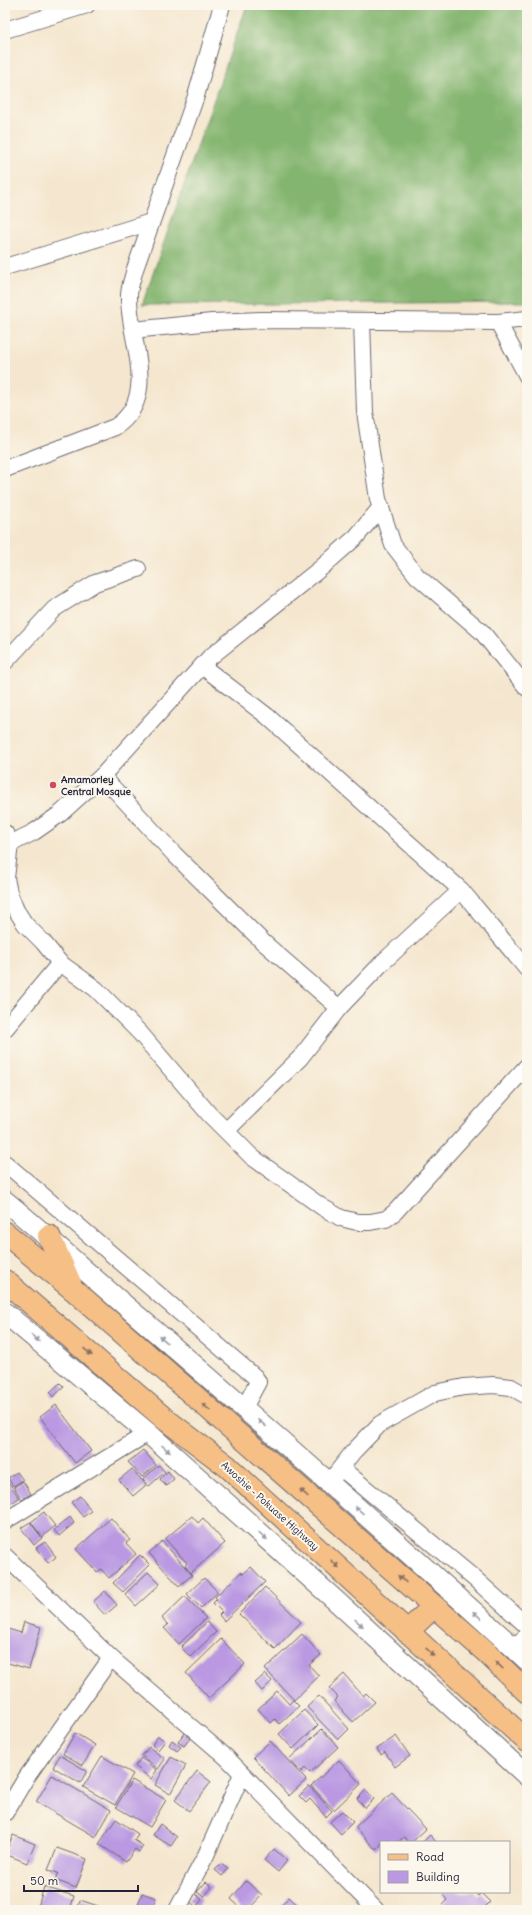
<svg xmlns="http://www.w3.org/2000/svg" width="532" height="1915" font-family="Delius,sans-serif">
<rect width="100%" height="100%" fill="#fbf7ec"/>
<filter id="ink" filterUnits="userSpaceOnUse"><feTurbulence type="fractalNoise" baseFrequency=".025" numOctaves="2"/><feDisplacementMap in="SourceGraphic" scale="8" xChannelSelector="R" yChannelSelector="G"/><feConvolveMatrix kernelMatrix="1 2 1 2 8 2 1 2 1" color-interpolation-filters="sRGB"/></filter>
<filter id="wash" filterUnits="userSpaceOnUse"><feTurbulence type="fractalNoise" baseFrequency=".012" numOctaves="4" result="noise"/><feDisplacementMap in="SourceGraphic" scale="16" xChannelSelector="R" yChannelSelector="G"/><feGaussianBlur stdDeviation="0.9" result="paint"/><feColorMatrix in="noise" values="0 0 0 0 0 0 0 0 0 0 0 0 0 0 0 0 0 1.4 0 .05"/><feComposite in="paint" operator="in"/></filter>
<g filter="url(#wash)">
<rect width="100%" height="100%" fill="#f5e7cf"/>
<path fill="#84b56f" stroke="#536c55" d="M247 5H527V302L142 305Z"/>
<g id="blocks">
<g fill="#ba99e2">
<path d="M60 1383 64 1387 53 1397 50 1392Z"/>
<path d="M56 1405 91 1451 75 1463 40 1417Z"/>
<path d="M143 1450 156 1465 142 1477 128 1462Z"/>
<path d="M159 1465 165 1472 149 1486 143 1479Z"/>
<path d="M132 1469 146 1485 133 1496 119 1480Z"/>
<path d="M168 1471 174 1479 166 1486 160 1479Z"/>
<path d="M17 1472 23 1480 13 1486 8 1478Z"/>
<path d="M5 1477 19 1498 5 1507Z"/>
<path d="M23 1481 31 1494 22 1500 14 1487Z"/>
<path d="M80 1496 91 1511 83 1517 71 1502Z"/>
<path d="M44 1512 55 1526 42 1537 31 1522Z"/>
<path d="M192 1516 198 1523 203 1518 225 1543 191 1573 185 1566 187 1563 165 1539Z"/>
<path d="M70 1517 74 1523 59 1536 54 1530Z"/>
<path d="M111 1518 130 1540 126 1543 136 1554 109 1578 101 1569 97 1572 76 1549Z"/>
<path d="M30 1522 42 1538 34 1545 21 1528Z"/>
<path d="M162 1541 192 1575 179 1586 149 1553Z"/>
<path d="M45 1542 56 1557 48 1563 36 1548Z"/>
<path d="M140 1555 150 1565 123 1592 113 1583Z"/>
<path d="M251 1567 265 1582 224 1621 219 1615 222 1612 213 1603 217 1599 215 1597 241 1572 243 1574Z"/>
<path d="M148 1572 160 1584 136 1606 125 1594Z"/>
<path d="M204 1578 218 1592 201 1608 187 1594Z"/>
<path d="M265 1587 301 1622 275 1649 239 1614Z"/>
<path d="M105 1591 117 1605 105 1615 93 1602Z"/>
<path d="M185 1596 206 1618 179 1644 164 1628 168 1625 162 1618Z"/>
<path d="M24 1622 41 1627 29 1669 5 1662V1628L21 1633Z"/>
<path d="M207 1622 216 1632 190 1657 181 1647Z"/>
<path d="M302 1634 321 1655 309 1665 319 1676 294 1700 265 1669Z"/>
<path d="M221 1639 245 1664 209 1698 186 1673Z"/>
<path d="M265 1674 272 1681 262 1691 255 1683Z"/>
<path d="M344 1674 363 1696 366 1693 375 1702 353 1722 334 1701 338 1697 329 1688Z"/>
<path d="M277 1691 289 1704 293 1700 299 1706 279 1724 275 1719 271 1723 258 1709Z"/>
<path d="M319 1696 349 1729 338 1740 307 1707Z"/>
<path d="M304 1710 318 1725 293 1749 279 1734Z"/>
<path d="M322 1729 338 1747 310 1773 305 1768 301 1772 289 1759Z"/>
<path d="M75 1733 95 1745 83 1765 63 1754Z"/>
<path d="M184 1733 190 1738 184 1746 178 1742Z"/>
<path d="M158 1736 165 1741 158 1750 152 1745Z"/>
<path d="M396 1736 410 1756 395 1767 385 1752 381 1755 377 1749Z"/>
<path d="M172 1740 181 1747 177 1751 169 1745Z"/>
<path d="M270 1741 306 1780 289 1796 253 1757Z"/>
<path d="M149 1747 165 1759 158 1769 142 1756Z"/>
<path d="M60 1755 87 1771 80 1783 53 1767Z"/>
<path d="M102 1756 133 1774 115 1805 83 1787Z"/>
<path d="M171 1757 186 1765 170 1794 155 1785Z"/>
<path d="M141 1758 157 1770 151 1779 135 1766Z"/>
<path d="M339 1760 361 1784 334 1810 311 1786Z"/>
<path d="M197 1771 211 1782 189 1811 175 1800Z"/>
<path d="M52 1775 111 1810 96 1837 36 1802Z"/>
<path d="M132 1780 166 1800 150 1827 116 1807Z"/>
<path d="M309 1786 332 1811 326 1817 310 1799 306 1803 299 1796Z"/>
<path d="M366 1790 374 1799 365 1808 357 1799Z"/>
<path d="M392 1793 426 1829 412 1842H408L404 1837 398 1842H391L388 1839 384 1842H381V1845L376 1850 355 1827Z"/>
<path d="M342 1811 353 1822 341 1834 330 1822Z"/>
<path d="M116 1819 138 1834 134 1840 143 1846 139 1852 135 1849 126 1862 99 1844Z"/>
<path d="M160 1824 177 1837 171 1846 153 1835Z"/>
<path d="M13 1835 35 1844 27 1863 5 1854Z"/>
<path d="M430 1835 436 1842H423Z"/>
<path d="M57 1848 87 1859 76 1888 55 1880 58 1873 48 1870Z"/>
<path d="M274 1849 287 1861 278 1872 264 1860Z"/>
<path d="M221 1864 228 1869 222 1876 215 1870Z"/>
<path d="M246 1881 262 1895 248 1910H243L231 1899Z"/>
<path d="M206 1882 212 1887 204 1897 197 1892Z"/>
<path d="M44 1887 74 1896 70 1910H37Z"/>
<path d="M446 1892H475L478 1896 481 1893 490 1902 482 1910H445L441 1906 447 1900 443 1895Z"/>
<path d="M142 1893 156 1898 151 1910 137 1908Z"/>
<path d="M195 1893 202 1900 196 1907 188 1900Z"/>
<path d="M289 1897 303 1910H277Z"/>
<path d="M80 1900 110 1910H77Z"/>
</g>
</g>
</g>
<g filter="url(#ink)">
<use href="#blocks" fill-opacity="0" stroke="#6c676f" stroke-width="1"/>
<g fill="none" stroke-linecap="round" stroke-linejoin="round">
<defs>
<g id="minor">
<path d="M5 30 87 5"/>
<path d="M5 267 151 222"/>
<path d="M362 321 365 412 378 499 393 545 417 576 482 632 527 688"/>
<path d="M498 322 527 376"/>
<path d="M133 330 212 322 261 320 498 322 527 319"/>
<path d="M5 469 115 427C161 397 128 339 129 296 129 287 133 277 135 269L196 96 222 5"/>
<path d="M5 662 54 609 95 583 138 569"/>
<path d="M202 666 267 716 461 890 527 969"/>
<path d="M102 776 175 855 263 942 339 1008"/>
<path d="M5 833 10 844 6 878 9 893 16 910 25 924 43 942 60 963 96 989 140 1033 209 1114 252 1157 322 1207 341 1218 357 1222H370L386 1219 395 1212 527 1066"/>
<path d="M10 844 34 832 60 814 102 776 209 658 321 568 356 537 381 507"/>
<path d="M5 1029 60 963"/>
<path d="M227 1130 300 1058 339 1008 382 963 461 890"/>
<path d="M5 1163 255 1377 258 1382 244 1408"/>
<path d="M341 1468 475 1579 527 1626"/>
<path d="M335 1475 353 1452 380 1424 435 1393 464 1387 493 1385 511 1387 527 1396"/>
<path d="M5 1521 148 1433"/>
<path d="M5 1556 111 1658 226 1757 376 1910"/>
<path d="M513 1647 527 1636"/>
<path d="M5 1813 26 1778 111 1658"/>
<path d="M177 1910 206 1855 242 1774"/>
</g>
<g id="tertiary">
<path d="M5 1201C49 1237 90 1276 134 1313 266 1427 398 1542 527 1660"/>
<path d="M5 1313 148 1433 335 1600 527 1776"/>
</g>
<g id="primary">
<path d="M5 1233 75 1291 484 1650 527 1692"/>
<path d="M49 1236 70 1283"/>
<path d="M5 1281 165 1419 227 1466 527 1741"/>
<path d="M407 1632 433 1607"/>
</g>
</defs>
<use href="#minor" stroke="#6c676f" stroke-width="18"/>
<use href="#tertiary" stroke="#6c676f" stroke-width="22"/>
<use href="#primary" stroke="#6c676f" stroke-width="24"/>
<use href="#minor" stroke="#fff" stroke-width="16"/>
<use href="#tertiary" stroke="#fff" stroke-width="20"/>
<use href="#primary" stroke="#f5bf86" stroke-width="22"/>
</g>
<defs><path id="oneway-solid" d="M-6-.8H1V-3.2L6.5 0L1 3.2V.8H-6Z"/></defs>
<g fill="#9c9ca7">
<use href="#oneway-solid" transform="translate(35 1338) rotate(41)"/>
<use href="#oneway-solid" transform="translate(163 1339) rotate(-139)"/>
<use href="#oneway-solid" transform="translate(262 1423) rotate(-139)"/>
<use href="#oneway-solid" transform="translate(166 1449) rotate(42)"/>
<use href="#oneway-solid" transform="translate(359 1510) rotate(-139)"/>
<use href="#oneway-solid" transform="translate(263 1536) rotate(42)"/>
<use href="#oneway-solid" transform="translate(477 1615) rotate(-138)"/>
<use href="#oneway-solid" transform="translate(359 1623) rotate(42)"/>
</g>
<g fill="#8c7060">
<use href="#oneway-solid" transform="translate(88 1352) rotate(41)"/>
<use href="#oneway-solid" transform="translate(206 1407) rotate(-139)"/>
<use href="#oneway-solid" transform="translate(304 1493) rotate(-138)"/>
<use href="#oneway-solid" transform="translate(335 1564) rotate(43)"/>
<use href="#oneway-solid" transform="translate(402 1579) rotate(-139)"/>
<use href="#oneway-solid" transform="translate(430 1652) rotate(43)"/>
<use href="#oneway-solid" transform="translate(499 1665) rotate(-136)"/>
</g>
</g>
<circle fill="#d1495b" stroke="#fbf7ec" stroke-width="1.5" cx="53" cy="785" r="4"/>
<g text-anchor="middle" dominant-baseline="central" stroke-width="4" stroke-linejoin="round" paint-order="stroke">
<g font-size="10" font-weight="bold" fill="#22223b" stroke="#fbf7ec" text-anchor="start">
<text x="61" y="779">Amamorley<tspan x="61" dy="12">Central Mosque</tspan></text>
</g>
<g font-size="10" fill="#22223b" stroke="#fbf7ec">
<text transform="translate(270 1506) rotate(42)">Awoshie - Pokuase Highway</text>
</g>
</g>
<rect width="532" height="1915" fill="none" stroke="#fbf7ec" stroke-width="20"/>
<rect x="380" y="1841" width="130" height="52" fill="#fbf7ec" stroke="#a4a2a5"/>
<rect x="388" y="1854" width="20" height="6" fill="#f5bf86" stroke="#a4a2a5"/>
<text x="416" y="1861" font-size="12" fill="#22223b">Road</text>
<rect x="388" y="1871" width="20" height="12" fill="#ba99e2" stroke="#a4a2a5"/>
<text x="416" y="1881" font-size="12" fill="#22223b">Building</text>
<path d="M24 1885v6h114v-6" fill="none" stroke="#22223b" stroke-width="2"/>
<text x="30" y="1885" font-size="12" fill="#22223b" stroke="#fbf7ec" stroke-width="3" paint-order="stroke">50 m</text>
</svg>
